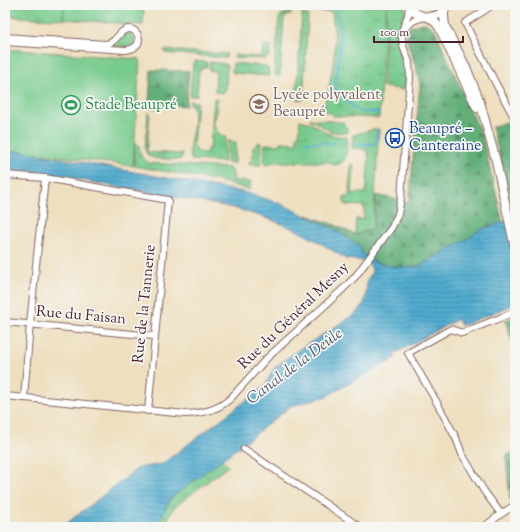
<svg xmlns="http://www.w3.org/2000/svg" width="520" height="532" font-family="'Sorts Mill Goudy',serif">
<defs>
<pattern id="grass-tufts" width="24" height="20" patternUnits="userSpaceOnUse"><rect width="24" height="20" fill="#78cb8e"/><path d="M3 7l-1-3M5 7V3M7 7l1-3M15 17l-1-3M17 17v-4M19 17l1-3" fill="none" stroke="#69ae7b"/></pattern>
<pattern id="forest-firs" width="22" height="20" patternUnits="userSpaceOnUse"><rect width="22" height="20" fill="#62af79"/><path d="M5 1l3.5 6h-7zM16 11l3.5 6h-7z" fill="#538e63"/></pattern>
<pattern id="water-rules" width="6" height="5" patternUnits="userSpaceOnUse"><rect width="6" height="5" fill="#51accf"/><path d="M0 2.5h6" fill="none" stroke="#458ba8"/></pattern>
</defs>
<rect width="100%" height="100%" fill="#f6f6f2"/>
<filter id="ink" filterUnits="userSpaceOnUse"><feTurbulence type="fractalNoise" baseFrequency=".025" numOctaves="2"/><feDisplacementMap in="SourceGraphic" scale="8" xChannelSelector="R" yChannelSelector="G"/><feConvolveMatrix kernelMatrix="1 2 1 2 8 2 1 2 1" color-interpolation-filters="sRGB"/></filter>
<filter id="wash" filterUnits="userSpaceOnUse"><feTurbulence type="fractalNoise" baseFrequency=".012" numOctaves="4" result="noise"/><feDisplacementMap in="SourceGraphic" scale="16" xChannelSelector="R" yChannelSelector="G"/><feGaussianBlur stdDeviation="0.9" result="paint"/><feColorMatrix in="noise" values="0 0 0 0 0 0 0 0 0 0 0 0 0 0 0 0 0 1.4 0 .05"/><feComposite in="paint" operator="in"/></filter>
<g filter="url(#wash)">
<rect width="100%" height="100%" fill="#eedfbf"/>
<g fill="url(#grass-tufts)" stroke="#61755c">
<path d="M5 5H64L63 19 32 18 5 16Z"/>
<path d="M281 5H385L386 7 379 118 333 116 330 113 324 112 323 109 327 96 333 66 335 43 332 12 291 9 285 8Z"/>
<path d="M386 5H404L405 8V15L398 28 397 40 406 69V90L383 87 387 7Z"/>
<path d="M287 13H291V15H287V17H284L280 76H277L274 74 279 18 281 15Z"/>
<path d="M302 14 308 15 303 100 296 99Z"/>
<path d="M129 33C134 35 139 42 131 46 127 48 119 47 114 47L113 46 117 42 123 35Z"/>
<path d="M263 45 271 46 270 55 265 59 235 58 234 55 262 57Z"/>
<path d="M164 50 227 54 226 58 165 53Z"/>
<path d="M195 61 207 62V67H202V70H199L197 96H190L193 63Z"/>
<path d="M210 62 222 63 227 65 226 89 224 92 222 93 215 92 216 71H209Z"/>
<path d="M233 63 265 66C269 68 269 71 269 76L233 73 232 72Z"/>
<path d="M214 99H217L216 117H214C213 126 216 134 226 137L224 162 192 160C185 152 194 132 194 122 194 116 193 111 193 106L190 105V101L197 102 193 146 198 152 206 153 207 149H210Z"/>
<path d="M148 113H150L147 152 183 154 181 159 178 160C171 159 155 160 149 156 146 154 145 151 145 148Z"/>
<path d="M309 119 343 122 347 126V133C341 132 335 133 330 131 323 127 316 122 309 119Z"/>
<path d="M300 120 308 122 316 126 327 133 336 136 347 137C346 150 350 164 333 165L331 162H272L268 165 264 164 265 144 281 145V142L297 143V136H299Z"/>
<path d="M379 129 373 228 356 234H355L356 219H364V206L346 205 344 202V197H349L351 164H354L352 193H366L369 153H367V150L352 148 353 135 371 130Z"/>
<path d="M228 141 236 142 235 163H227Z"/>
<path d="M256 143H262L261 165 249 164V162H252L253 147H256Z"/>
<path d="M135 144 139 145C139 153 141 159 150 163L229 168 232 171 234 181 251 182 250 190 219 181 134 166Z"/>
<path d="M222 459 228 466 173 508 165 525 162 527H156L171 498Z"/>
</g>
<g fill="url(#forest-firs)" stroke="#566752">
<path d="M421 23H426L435 30 482 136 503 222 477 231 472 236 421 265 408 268 386 265 377 263 364 255 358 245 332 228 307 215 335 225 356 235 373 228 376 195 409 202 420 85 417 70 408 45 406 32 411 26Z"/>
<path d="M151 70 189 71 186 106 158 104V108H151L149 102Z"/>
<path d="M515 119V219L514 212 492 127Z"/>
<path d="M515 317V350L505 320Z"/>
<path d="M515 451V498L510 500 506 456Z"/>
</g>
<g fill="#78cb8e" stroke="#61755c">
<path d="M64 5H144L143 25 63 19Z"/>
<path d="M5 49 140 59 133 166 16 151 5 153Z"/>
</g>
<path fill="url(#water-rules)" stroke="#4e667d" d="M16 151 53 157 243 192 279 203 332 228 358 245 364 255 377 263 386 265 408 268 421 265 472 236 477 231 515 218V304L461 326 458 319 394 354 395 358 327 396 291 406 253 436 171 498 156 527H62L138 468 162 464 265 386 274 368 298 350 354 315 360 309 364 303 366 295 367 280 370 276 372 271 371 267 367 263 362 261 346 259 317 241 294 229 269 219 234 208 30 171 5 172V152Z"/>
<g fill="none" stroke-linecap="round" stroke-linejoin="round">
<g stroke="#51accf" stroke-width="2">
<path d="M324 5 334 8C345 23 337 70 335 88L345 100 360 112H378V115"/>
<path d="M306 142 336 143"/>
<path d="M355 144H375L377 138V131"/>
</g>
</g>
</g>
<g filter="url(#ink)">
<g fill="none" stroke-linecap="round" stroke-linejoin="round">
<defs>
<g id="minor">
<path d="M493 5 465 23 496 84 513 115"/>
<path d="M405 28 413 21 423 17"/>
<path d="M5 37 105 44C118 43 118 30 128 29 140 28 146 49 125 50L5 42"/>
<path d="M5 175 45 178 168 200 148 411"/>
<path d="M5 322 154 336"/>
<path d="M5 396 186 414C204 413 218 410 231 398L266 359 343 289 355 277 392 227 398 214 401 198 410 77 409 62 403 46 402 38V31L408 15 409 6"/>
<path d="M24 398 30 324 45 178"/>
<path d="M244 449 360 527"/>
<path d="M501 514 484 491 462 454 456 438 436 401 408 353 451 329 462 333 515 312"/>
<path d="M484 527 501 514 515 505"/>
</g>
<g id="major">
<path d="M409 5C418 21 438 21 448 5"/>
<path d="M444 10V16L445 26 466 67 480 102 496 161 515 248"/>
<path d="M428 17 434 21 439 27 477 108"/>
</g>
</defs>
<use href="#minor" stroke="#83625f" stroke-width="8"/>
<use href="#major" stroke="#83625f" stroke-width="10"/>
<use href="#minor" stroke="#fff" stroke-width="6"/>
<use href="#major" stroke="#fff" stroke-width="8"/>
</g>
</g>
<defs>
<symbol id="school-ring" viewBox="-11 -11 22 22"><circle r="9.5" fill="#f6f6f2" stroke="#8d6e63" stroke-width="1.5"/><path d="M0-5L7-2L0 1L-7-2ZM-4 1L0 2.5L4 1V4Q0 6-4 4Z" fill="#8d6e63"/></symbol>
<symbol id="stadium-ring" viewBox="-11 -11 22 22"><circle r="9.5" fill="#f6f6f2" stroke="#2e9e5b" stroke-width="1.5"/><path d="M0-5a6.5 5 0 1 0 0 10a6.5 5 0 1 0 0-10ZM-3.5-1.8h7v3.6h-7Z" fill="#2e9e5b"/></symbol>
<symbol id="bus-ring" viewBox="-11 -11 22 22"><circle r="9.5" fill="#f6f6f2" stroke="#1a4fb4" stroke-width="1.5"/><path d="M-5-6H5V4H4V6H2V4H-2V6H-4V4H-5ZM-3.5-4V0h7V-4ZM-3.5 1.2v1.5H-2V1.2ZM2 1.2v1.5H3.5V1.2Z" fill="#1a4fb4"/></symbol>
</defs>
<g fill-rule="evenodd">
<use href="#school-ring" x="248" y="93" width="22" height="22"/>
<use href="#stadium-ring" x="60" y="94" width="22" height="22"/>
<use href="#bus-ring" x="384" y="127" width="22" height="22"/>
</g>
<g text-anchor="middle" dominant-baseline="central" stroke-width="3.5" stroke-linejoin="round" paint-order="stroke">
<g font-size="15" fill="#785e54" stroke="#f6f6f2" text-anchor="start">
<text x="273" y="95">Lycée polyvalent<tspan x="273" dy="17">Beaupré</tspan></text>
</g>
<g font-size="15" fill="#27864d" stroke="#f6f6f2" text-anchor="start">
<text x="85" y="105">Stade Beaupré</text>
</g>
<g font-size="15" fill="#164399" stroke="#f6f6f2" text-anchor="start">
<text x="409" y="129">Beaupré –<tspan x="409" dy="17">Canteraine</tspan></text>
</g>
<g font-size="15" fill="#4a1f2b" stroke="#f6f6f2">
<text transform="translate(145 304) rotate(-84)">Rue de la Tannerie</text>
<text transform="translate(81 316) rotate(5)">Rue du Faisan</text>
<text transform="translate(294 316) rotate(-44)">Rue du Général Mesny</text>
</g>
<g font-size="16" font-style="italic" fill="#4d576d" stroke="#f6f6f2">
<text transform="translate(295 367) rotate(-37)">Canal de la Deûle</text>
</g>
</g>
<rect width="520" height="532" fill="none" stroke="#f6f6f2" stroke-width="20"/>
<path d="M374 36v6h89v-6" fill="none" stroke="#4a1f2b" stroke-width="2"/>
<text x="380" y="36" font-size="12" fill="#4a1f2b" stroke="#f6f6f2" stroke-width="3" paint-order="stroke">100 m</text>
</svg>
